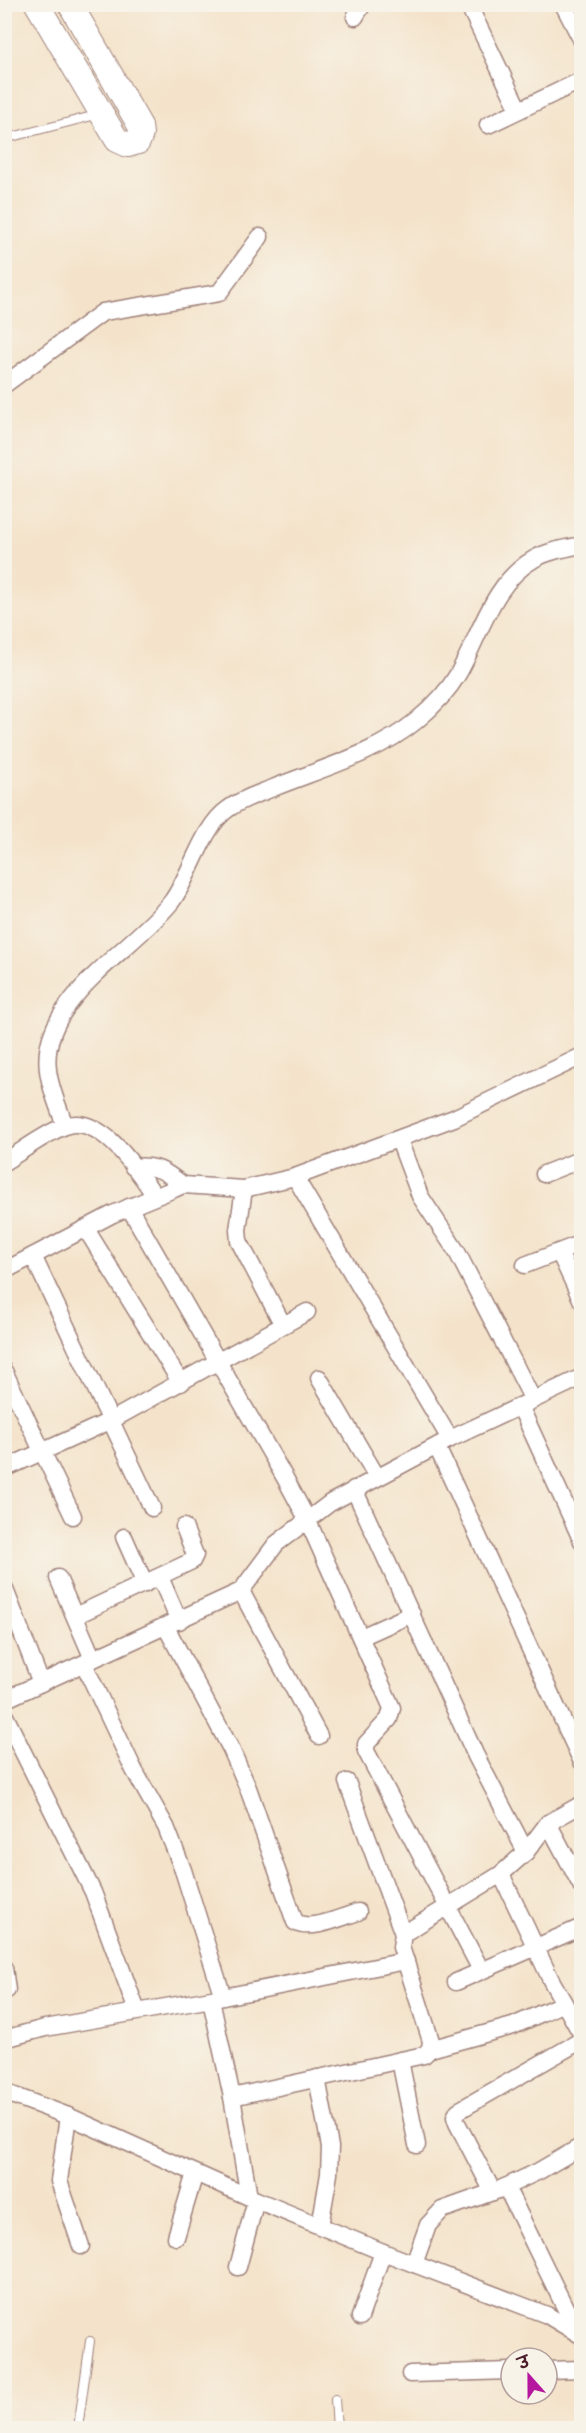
<svg xmlns="http://www.w3.org/2000/svg" width="586" height="2433" font-family="'Comic Neue','Playpen Sans Deva',sans-serif">
<rect width="100%" height="100%" fill="#f7f3e8"/>
<filter id="ink" filterUnits="userSpaceOnUse"><feTurbulence type="fractalNoise" baseFrequency=".0167" numOctaves="2"/><feDisplacementMap in="SourceGraphic" scale="12" xChannelSelector="R" yChannelSelector="G"/><feConvolveMatrix kernelMatrix="1 2 1 2 8 2 1 2 1" color-interpolation-filters="sRGB"/></filter>
<filter id="wash" filterUnits="userSpaceOnUse"><feTurbulence type="fractalNoise" baseFrequency=".008" numOctaves="4" result="noise"/><feDisplacementMap in="SourceGraphic" scale="24" xChannelSelector="R" yChannelSelector="G"/><feGaussianBlur stdDeviation="1.35" result="paint"/><feColorMatrix in="noise" values="0 0 0 0 0 0 0 0 0 0 0 0 0 0 0 0 0 1.4 0 .05"/><feComposite in="paint" operator="in"/></filter>
<g filter="url(#wash)">
<rect width="100%" height="100%" fill="#f4e3ca"/>
</g>
<g filter="url(#ink)">
<g fill="none" stroke-linecap="round" stroke-linejoin="round">
<defs>
<g id="lane">
<path d="M4 139 100 114"/>
<path d="M335 2399 337 2428"/>
<path d="M78 2428 90 2341"/>
</g>
<g id="street">
<path d="M468 4 519 110"/>
<path d="M563 4 582 41"/>
<path d="M355 17 363 4"/>
<path d="M488 125 582 80"/>
<path d="M4 385 103 312 219 293 260 237"/>
<path d="M65 1126C59 1108 50 1089 48 1070 39 999 133 951 172 901 191 875 202 827 228 809 241 799 258 794 273 788 320 769 376 754 416 721 433 707 447 693 458 674 481 634 492 583 534 559 548 551 566 548 582 545"/>
<path d="M399 1140 420 1196 457 1252 533 1400"/>
<path d="M4 1162C24 1150 44 1134 65 1126 101 1113 137 1170 155 1196"/>
<path d="M133 1167C156 1164 166 1172 183 1185"/>
<path d="M544 1174 582 1159"/>
<path d="M295 1177 450 1439"/>
<path d="M244 1189 238 1230 239 1241 283 1325"/>
<path d="M129 1207 285 1478 307 1519 392 1708 389 1719 366 1744V1751L481 1970"/>
<path d="M86 1229 181 1383"/>
<path d="M559 1252 582 1301"/>
<path d="M33 1256 152 1508"/>
<path d="M525 1265 582 1243"/>
<path d="M4 1271 113 1214 174 1189 183 1185 244 1189 295 1177 454 1118 582 1056"/>
<path d="M4 1371 73 1516"/>
<path d="M319 1378 377 1477"/>
<path d="M520 1406 582 1541"/>
<path d="M437 1447 582 1762"/>
<path d="M4 1469 112 1420 307 1312"/>
<path d="M354 1489 476 1756 526 1852"/>
<path d="M124 1537 145 1584"/>
<path d="M160 1577 179 1621"/>
<path d="M58 1578 93 1659"/>
<path d="M4 1587 41 1683"/>
<path d="M241 1591 319 1736"/>
<path d="M75 1616 192 1561 195 1555 184 1527"/>
<path d="M166 1627 231 1749 248 1788 295 1922C310 1932 342 1917 358 1912"/>
<path d="M361 1637 412 1614"/>
<path d="M4 1700 241 1591 276 1544 330 1503 450 1439 582 1377"/>
<path d="M4 1714 93 1892 137 2011"/>
<path d="M347 1782 403 1934"/>
<path d="M548 1823 582 1887"/>
<path d="M501 1874 551 1980 582 2035"/>
<path d="M4 1968 7 1990"/>
<path d="M456 1982 582 1927"/>
<path d="M223 1997 406 1961"/>
<path d="M211 2000 232 2097 249 2197"/>
<path d="M4 2039 45 2028 223 1997 183 1870 166 1827 134 1770 84 1664"/>
<path d="M430 2049 513 2026 564 2003"/>
<path d="M400 2060 417 2145"/>
<path d="M317 2078 330 2147 329 2174 320 2226"/>
<path d="M4 2092 68 2116 249 2197 383 2252 547 2315 582 2336"/>
<path d="M232 2097 424 2055 430 2049 431 2041 401 1947 403 1934 501 1874 526 1852 548 1823 582 1804"/>
<path d="M68 2116 59 2181 81 2246"/>
<path d="M501 2189 505 2187 511 2197 576 2330"/>
<path d="M493 2192 457 2123 455 2117 458 2111 582 2040"/>
<path d="M176 2237 195 2173"/>
<path d="M414 2264 428 2225 442 2210 501 2189 539 2171 582 2146"/>
<path d="M238 2267 256 2200"/>
<path d="M360 2317 383 2252"/>
<path d="M547 2370 582 2369"/>
<path d="M410 2374 511 2371"/>
</g>
<path id="secondary" d="M37 4 117 140 128 145 138 142 141 134 140 126 70 4"/>
</defs>
<use href="#lane" stroke="#9f817a" stroke-width="10"/>
<use href="#street" stroke="#9f817a" stroke-width="19"/>
<use href="#secondary" stroke="#9f817a" stroke-width="26"/>
<use href="#lane" stroke="#fff" stroke-width="8"/>
<use href="#street" stroke="#fff" stroke-width="16"/>
<use href="#secondary" stroke="#fff" stroke-width="24"/>
</g>
</g>
<rect width="586" height="2433" fill="none" stroke="#f7f3e8" stroke-width="24"/>
<g transform="translate(529 2376) rotate(339)"><circle r="28" fill="#f7f3e8" stroke="#b29e9c" stroke-width="1.5"/>
<path d="M0-4.5L10 22L0 15L-10 22Z" fill="#b5179e"/>
<text y="-9" font-size="16" font-weight="bold" text-anchor="middle" fill="#4a1f2b">उ</text>
</g>
</svg>
